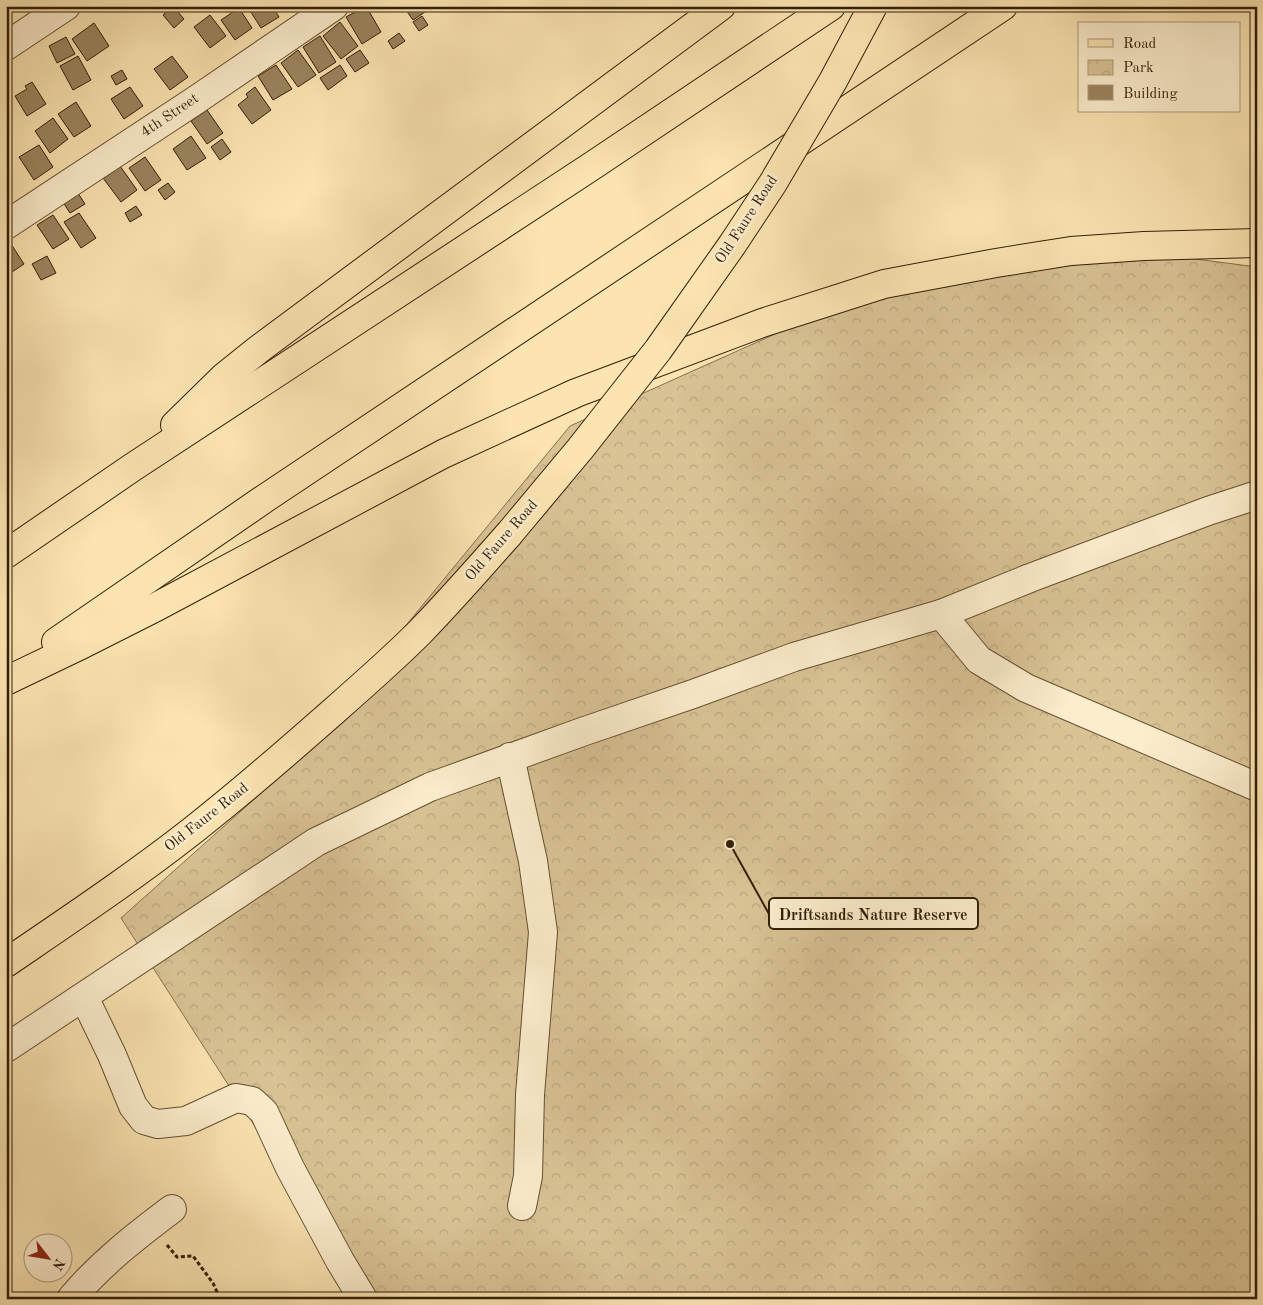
<svg xmlns="http://www.w3.org/2000/svg" width="1263" height="1305" font-family="'Old Standard TT',serif">
<defs>
<pattern id="park-crowns" width="20" height="18" patternUnits="userSpaceOnUse" patternTransform="scale(1.25)"><rect width="20" height="18" fill="#d9c395"/><path d="M2 6a3 3 0 1 1 6 0M12 15a3 3 0 1 1 6 0" fill="none" stroke="#bba77f"/></pattern>
</defs>
<rect width="100%" height="100%" fill="#fbe4b2"/>
<filter id="stains"><feTurbulence type="fractalNoise" baseFrequency=".004" numOctaves="4"/><feColorMatrix values="0 0 0 0 .2 0 0 0 0 .09 0 0 0 0 .02 0 0 0 .5 -.17"/></filter>
<radialGradient id="worn" r=".72"><stop offset=".6" stop-color="#630" stop-opacity="0"/><stop offset="1" stop-color="#630" stop-opacity=".3"/></radialGradient>
<path fill="url(#park-crowns)" stroke="#86714e" d="M1118 249 1257 267V1299H366L121 918 286 771 570 426 860 296Z"/>
<g fill="#9b855f" stroke="#321f06">
<path d="M173 6 184 19 174 28 163 15Z"/>
<path d="M247 6H272L279 17 261 28Z"/>
<path d="M366 6 381 32 362 44 346 17Z"/>
<path d="M403 6H425L428 10 413 20Z"/>
<path d="M239 8 252 28 235 40 221 20Z"/>
<path d="M210 15 226 36 210 48 194 27Z"/>
<path d="M422 16 428 25 419 31 413 22Z"/>
<path d="M340 22 358 46 341 59 323 36Z"/>
<path d="M94 23 109 46 87 61 72 39Z"/>
<path d="M399 33 405 41 393 49 388 41Z"/>
<path d="M320 36 336 62 319 73 303 47Z"/>
<path d="M66 37 75 54 57 63 49 46Z"/>
<path d="M298 50 316 75 298 87 281 63Z"/>
<path d="M360 50 369 63 355 72 346 59Z"/>
<path d="M78 56 91 80 73 90 60 66Z"/>
<path d="M172 56 188 77 170 90 154 69Z"/>
<path d="M276 65 292 89 273 100 258 76Z"/>
<path d="M340 65 347 76 328 90 320 78Z"/>
<path d="M122 70 127 79 116 85 111 76Z"/>
<path d="M32 82 46 104 27 116 15 96 27 89 25 86Z"/>
<path d="M130 87 143 106 124 119 111 99Z"/>
<path d="M255 87 271 110 252 124 238 105 248 97 246 94Z"/>
<path d="M76 102 91 126 74 137 58 114Z"/>
<path d="M207 110 223 133 207 144 191 121Z"/>
<path d="M53 118 68 139 50 153 35 131Z"/>
<path d="M191 136 206 158 187 170 173 149Z"/>
<path d="M222 139 231 152 220 160 211 147Z"/>
<path d="M39 145 53 167 34 180 19 157Z"/>
<path d="M145 157 161 180 145 191 129 168Z"/>
<path d="M120 166 137 190 121 202 103 178Z"/>
<path d="M168 183 175 192 165 200 158 190Z"/>
<path d="M76 190 85 204 70 213 61 199Z"/>
<path d="M136 206 142 215 130 222 125 213Z"/>
<path d="M79 213 96 238 81 248 64 222Z"/>
<path d="M53 215 69 239 53 249 37 225Z"/>
<path d="M11 244 24 264 6 276V247Z"/>
<path d="M47 256 56 273 41 280 32 264Z"/>
</g>
<g fill="none" stroke-linecap="round" stroke-linejoin="round">
<defs>
<g id="minor">
<path d="M6 46 66 6"/>
<path d="M6 225 193 102 334 6"/>
<path d="M941 614 979 660 1026 688 1257 787"/>
<path d="M510 757 533 861 543 932 530 1095 528 1176 522 1206"/>
<path d="M84 997 112 1055 133 1106 144 1120 158 1124 186 1121 236 1098 252 1101 264 1112 290 1168 340 1261 363 1299"/>
<path d="M6 1048 316 842 430 787 582 732 693 694 794 657 941 614 1030 578 1208 511 1257 495"/>
<path d="M71 1299C100 1264 136 1236 172 1209"/>
</g>
<path id="primary" d="M6 963C69 920 132 878 192 831 235 797 277 761 319 724 353 694 388 664 420 632 451 600 480 567 509 534"/>
<g id="motorway">
<path d="M175 425 224 377 259 349 721 6"/>
<path d="M6 554 133 467 592 166 831 6"/>
<path d="M56 642 267 497 1003 6"/>
<path d="M6 681 81 645 156 607 443 454 576 393 762 323 884 284 996 263 1071 251 1144 246 1257 243"/>
</g>
</defs>
<use href="#minor" stroke="#645031" stroke-width="30"/>
<use href="#primary" stroke="#321f06" stroke-width="30"/>
<use href="#motorway" stroke="#321f06" stroke-width="30"/>
<path stroke="#321f06" stroke-width="3" stroke-dasharray="4 2.5" stroke-linecap="butt" d="M167 1245 177 1257 193 1256 213 1283 220 1299"/>
<use href="#minor" stroke="#fcedcd" stroke-width="28"/>
<use href="#primary" stroke="#fbe4b2" stroke-width="28"/>
<use href="#motorway" stroke="#fbe4b2" stroke-width="28"/>
<defs>
<path id="primary-bridge" d="M509 534 580 449 658 350 732 245 773 183 833 81 873 6"/>
</defs>
<use href="#primary-bridge" stroke="#321f06" stroke-width="30" stroke-linecap="butt"/>
<use href="#primary-bridge" stroke="#fbe4b2" stroke-width="28"/>
</g>
<g text-anchor="middle" dominant-baseline="central" stroke-width="5" stroke-linejoin="round" paint-order="stroke">
<g font-size="15" fill="#321f06" stroke="#fcedcd">
<text transform="translate(170 116) rotate(-34)">4th Street</text>
<text transform="translate(747 220) rotate(-57)">Old Faure Road</text>
<text transform="translate(502 541) rotate(-49)">Old Faure Road</text>
<text transform="translate(207 818) rotate(-38)">Old Faure Road</text>
</g>
</g>
<path fill="none" stroke="#321f06" stroke-width="2" d="M730 844L769 914"/>
<circle fill="#321f06" stroke="#fcedcd" stroke-width="2" cx="730" cy="844" r="5"/>
<rect fill="#fcedcd" stroke="#321f06" stroke-width="2" x="769" y="898" width="209" height="31" rx="5"/>
<g font-size="16" text-anchor="middle" font-weight="bold" fill="#321f06">
<text x="873" y="920">Driftsands Nature Reserve</text>
</g>
<rect width="1263" height="1305" fill="none" stroke="#fbe4b2" stroke-width="25"/>
<rect x="8" y="8" width="1248" height="1290" fill="none" stroke="#321f06" stroke-width="2.5"/>
<rect x="12" y="12" width="1238" height="1280" fill="none" stroke="#321f06"/>
<rect x="1078" y="22" width="162" height="90" fill="#fcedcd" stroke="#ab9b7d"/>
<rect x="1088" y="39" width="25" height="8" fill="#fbe4b2" stroke="#ab9b7d"/>
<text x="1123" y="48" font-size="15" fill="#321f06">Road</text>
<rect x="1088" y="60" width="25" height="15" fill="url(#park-crowns)" stroke="#ab9b7d"/>
<text x="1123" y="72" font-size="15" fill="#321f06">Park</text>
<rect x="1088" y="85" width="25" height="15" fill="#9b855f" stroke="#ab9b7d"/>
<text x="1123" y="98" font-size="15" fill="#321f06">Building</text>
<g transform="translate(48 1258) rotate(121)"><circle r="24" fill="#fcedcd" stroke="#ab9b7d"/>
<path d="M0-4L9 19L0 12L-9 19Z" fill="#8f2418"/>
<text y="-8" font-size="14" font-weight="bold" text-anchor="middle" fill="#321f06">N</text>
</g>
<rect width="100%" height="100%" filter="url(#stains)"/>
<rect width="100%" height="100%" fill="url(#worn)"/>
</svg>
